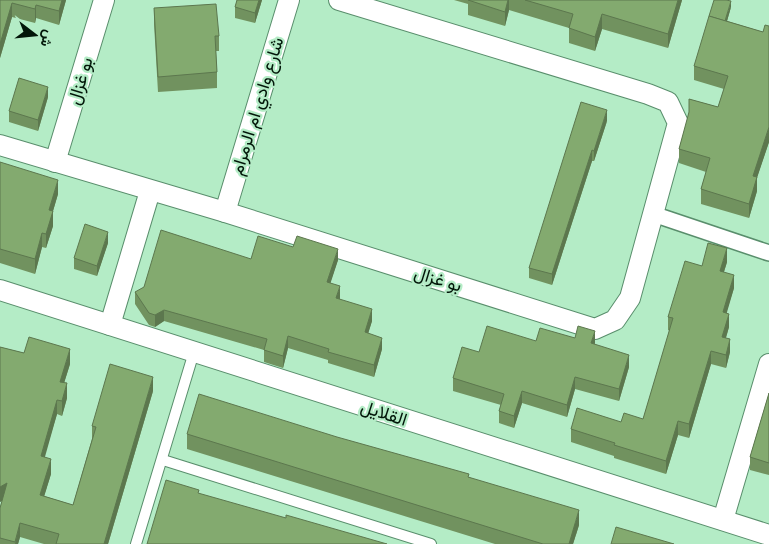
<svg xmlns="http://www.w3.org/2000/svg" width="769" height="544" font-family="'Times New Roman',Vazirmatn,serif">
<rect width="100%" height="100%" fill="#b4ecc6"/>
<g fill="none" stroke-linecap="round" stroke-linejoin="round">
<defs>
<g id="service">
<path d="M163 460 431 544"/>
<path d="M136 544 194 352"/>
</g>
<path id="pedestrian" d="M653 214 769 253"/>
<g id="minor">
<path d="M0 145 225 212 595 329 615 320 630 298 678 123 668 102 648 94 339 0"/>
<path d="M55 162 104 0"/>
<path d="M225 212 289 0"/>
<path d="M0 290 769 535"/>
<path d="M110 325 150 191"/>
<path d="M723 520 769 364"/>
</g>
</defs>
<use href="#service" stroke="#598e6c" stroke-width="12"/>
<use href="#pedestrian" stroke="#598e6c" stroke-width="18"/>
<use href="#minor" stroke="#598e6c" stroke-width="22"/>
<use href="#service" stroke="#fff" stroke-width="10"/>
<use href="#pedestrian" stroke="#fff" stroke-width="15"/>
<use href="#minor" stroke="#fff" stroke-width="20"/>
</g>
<g fill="#71925f">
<path d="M0 0H66L59 25 36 18 35 23 12 17 0 58Z"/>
<path d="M237 0H262L255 23 235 18V7Z"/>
<path d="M454 0H682L668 48 602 29 595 51 569 43V28L509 10 505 26 468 15V4Z"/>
<path d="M731 7 727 21 763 32 769 26V142L757 177V191L749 218 701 204V189L706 172 679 163V149L689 114V99L718 107 724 89 694 80V66Z"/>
<path d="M154 8 219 36V51H216L217 72V88L158 92 154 24Z"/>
<path d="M48 97 38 131 9 122V111Z"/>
<path d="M607 121 594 161H592L552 285 529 278V268Z"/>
<path d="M0 162 58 194 53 211V226L46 248 42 247 35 274 0 263Z"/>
<path d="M108 243 97 276 74 269V258Z"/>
<path d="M251 259 338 260 330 283 340 298V299L372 321 368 333 382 349 374 377 328 363V360L288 348 283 368 264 362V350L164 321 155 327 149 325 135 304V292Z"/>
<path d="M727 262 724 272 734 288 726 313 729 327 726 338 730 352 726 368 711 364 689 438 678 435 666 474 614 458V456L571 442V429L643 419 670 331 668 330V317L702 266Z"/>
<path d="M575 338 595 343 594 344 629 367 619 401 575 389 567 417 522 403 514 428 499 423V411L501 405 453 391V378L479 352 536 341Z"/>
<path d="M0 347 24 353 70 364 64 383 67 398 62 416 57 414 44 457 51 474 44 496 73 505 92 439V426L153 391 108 544H44L20 537 18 544H0V508L2 500 0 502Z"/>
<path d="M769 393V475L750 470V457Z"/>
<path d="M187 434 469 477 579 525 573 544H495L187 449Z"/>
</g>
<g fill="#5c774e">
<path d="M62 0H66L59 25V11Z"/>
<path d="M259 0H262L255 23V13Z"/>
<path d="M508 0H509V10L505 26V12Z"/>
<path d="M678 0H682L668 48V34Z"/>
<path d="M731 1V7L725 28V23Z"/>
<path d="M12 3V17L0 58V44Z"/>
<path d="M36 5V18L35 23V9Z"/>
<path d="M602 14V29L595 51V37Z"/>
<path d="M48 87V97L38 131V120Z"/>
<path d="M607 110V121L594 161V151Z"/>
<path d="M769 127V142L753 190V176Z"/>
<path d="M592 150V161L552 285V274Z"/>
<path d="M757 177V191L749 218V204Z"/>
<path d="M58 180V194L53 211V226L46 248V234L49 210Z"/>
<path d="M108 232V243L97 276V266Z"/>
<path d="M42 233V247L35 274V259Z"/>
<path d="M727 248V262L720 284V271Z"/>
<path d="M338 249V260L327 294V282Z"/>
<path d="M734 275V288L723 326V312Z"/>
<path d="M340 286V298L336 310V298Z"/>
<path d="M372 309V321L365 344V332Z"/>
<path d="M164 310V321L155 327V315Z"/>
<path d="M729 314V327L722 350V337Z"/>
<path d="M595 331V343L591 355V343Z"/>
<path d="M288 336V348L283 368V356Z"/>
<path d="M382 338V349L374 377V365Z"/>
<path d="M730 339V352L726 368V355Z"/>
<path d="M70 349V364L60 396V382Z"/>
<path d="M711 351V364L689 438V424Z"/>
<path d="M629 355V367L619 401V389Z"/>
<path d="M153 377V391L108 544H104Z"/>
<path d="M575 377V389L567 417V405Z"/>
<path d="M67 383V398L62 416V401Z"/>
<path d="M522 391V403L514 428V416Z"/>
<path d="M57 400V414L41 471V456Z"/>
<path d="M678 421V435L666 474V461Z"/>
<path d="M51 459V474L40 510V495Z"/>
<path d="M7 483V498L0 502V487Z"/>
<path d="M579 510V525L573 544H569Z"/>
<path d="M20 523V537L18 544H15Z"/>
</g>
<g fill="#83aa6f" stroke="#5c774e">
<path d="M0 0H62L59 11 36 5 35 9 12 3 0 44Z"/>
<path d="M237 0H259L255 13 235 7Z"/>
<path d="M468 0H508L505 12Z"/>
<path d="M525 0H678L668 34 602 14 595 37 569 28 573 14Z"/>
<path d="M714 0H726L731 1 725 21 709 16Z"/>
<path d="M216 4 219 36H215L217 72 158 77 154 8Z"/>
<path d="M709 16 763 32 765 25 769 26V127L753 176 757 177 749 204 701 189 710 158 679 149 689 112V99L718 107 728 76 694 66Z"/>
<path d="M19 78 48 87 38 120 9 111Z"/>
<path d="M581 102 607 110 594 151 592 150 552 274 529 268Z"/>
<path d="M0 162 58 180 49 210 53 211 46 234 42 233 35 259 0 249Z"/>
<path d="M85 224 108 232 97 266 74 258Z"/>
<path d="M161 230 251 259 258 236 293 247 297 236 338 249 327 282 340 286 336 298 372 309 365 332 382 338 374 365 328 352 329 349 288 336 283 356 264 350 267 339 164 310 155 315 149 313 135 292 144 287Z"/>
<path d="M708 243 727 248 720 271 734 275 723 312 729 314 722 337 730 339 726 355 711 351 689 424 678 421 666 461 614 445 615 443 571 429 577 408 621 422 624 413 643 419 673 318 668 317 685 261 702 266Z"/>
<path d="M487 326 536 341 540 328 575 338 578 326 595 331 591 343 629 355 619 389 575 377 567 405 522 391 514 416 499 411 504 394 453 378 462 347 479 352Z"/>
<path d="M29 337 70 349 60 382 67 383 62 401 57 400 41 456 51 459 40 495 73 505 96 427 92 426 110 364 153 377 104 544H56L59 534 20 523 15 542 0 538V508L7 483 0 487V347L24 353Z"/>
<path d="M769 393V463L750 457Z"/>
<path d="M199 394 337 437 469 474 468 477 579 510 569 544H543L187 434Z"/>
<path d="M166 480 199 490 198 493 286 518V515L387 544H147Z"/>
<path d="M616 527 674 544H611Z"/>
</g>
<g text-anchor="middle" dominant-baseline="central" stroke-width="4.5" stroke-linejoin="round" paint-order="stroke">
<g font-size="18" fill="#021609" stroke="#b4ecc6">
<text transform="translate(80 81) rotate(-73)">بو غزال</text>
<text transform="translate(257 106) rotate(-73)">شارع وادي ام الرمرام</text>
<text transform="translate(438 279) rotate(17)">بو غزال</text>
<text transform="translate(384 413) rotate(18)">القلايل</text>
</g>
</g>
<g transform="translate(35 35) rotate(106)" stroke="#b4ecc6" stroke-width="4" paint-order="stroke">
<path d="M0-4L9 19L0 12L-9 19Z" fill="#021609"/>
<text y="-8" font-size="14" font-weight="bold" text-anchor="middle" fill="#021609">ش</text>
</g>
</svg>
